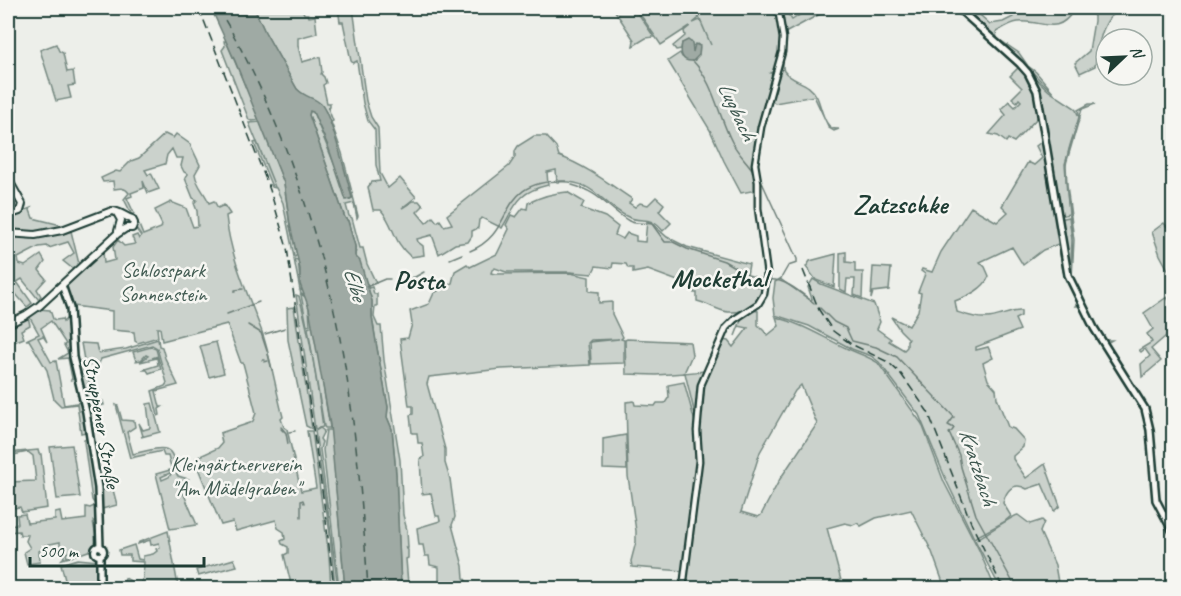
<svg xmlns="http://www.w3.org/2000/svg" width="1181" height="596" font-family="Caveat,sans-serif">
<rect width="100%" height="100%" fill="#edefea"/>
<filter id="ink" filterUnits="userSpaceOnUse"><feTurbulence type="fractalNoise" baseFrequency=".0167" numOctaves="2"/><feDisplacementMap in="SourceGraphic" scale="12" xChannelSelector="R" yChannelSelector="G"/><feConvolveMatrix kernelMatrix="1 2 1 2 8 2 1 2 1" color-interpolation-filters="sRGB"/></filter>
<g filter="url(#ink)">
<g fill="#cbd2cc" stroke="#758880" stroke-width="1.5" fill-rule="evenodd">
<path d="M254 8H302L304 14H308L309 17 315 16 317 33 298 38V46L302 62 320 57 322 72 321 74 324 77 326 83 323 85 327 103H330V107L328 108 333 121 331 122 342 153 358 216 357 218 354 203 346 205 349 216 352 218 360 248H363L367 264 376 283 367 286 361 266 355 256 356 250 348 221 345 218 309 115 310 111 313 112 349 200 352 198 326 112C318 100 306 99 297 89L265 32Z"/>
<path d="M338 8H353L366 101 371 117 378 128 380 173 388 188 400 178 416 197 402 208 413 201H419L423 206 417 212 426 223 433 217 437 222 440 220 444 226 452 224 447 215 509 166 515 157V151L518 146 534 136H546L556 147 559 156C586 166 608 183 632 199L629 203 635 207 640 203 648 205 656 197 664 204 659 211 671 223 663 231C648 213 643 225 626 216 600 202 593 179 557 182L556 170 547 172 548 185C518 192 516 204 502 228L482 218 479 220 478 228 472 231V236L468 242 455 244 439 254 432 235 417 239 418 242 423 246 424 255 411 257C392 241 395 226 381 210H373L368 187 372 182 380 181 376 165 375 130 368 121 363 103 357 61 353 63 351 61 343 22H340Z"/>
<path d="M613 8H630L640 16 654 37 646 38 633 46 634 40Z"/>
<path d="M632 8H694L699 18 693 23 700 20 711 45 695 8H777L782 47 776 70 770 73 775 74 755 142 754 164 757 190 741 193 724 161 710 130 668 61 680 53 682 57 693 61 695 60 698 44 692 46 691 42 682 43 681 49 676 50 673 46 685 36 684 31 690 26 661 45 642 17Z"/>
<path d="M779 8H784L792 20 801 14 797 8H806L813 14 824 8H831L785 33C785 41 781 66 784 71 794 84 808 80 817 97 822 108 824 131 839 129L834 131 829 128 814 96 775 103 770 99 782 58Z"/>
<path d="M960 8H972L990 24 1003 22 1013 17 1016 8H1164C1150 11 1134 7 1120 11 1101 16 1098 50 1095 66L1080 73 1075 63 1089 51 1094 21V16L1090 12 1073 11C1057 37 1041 19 1018 22 1010 23 1003 28 996 32L997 38 1019 53 1028 66 1036 72 1054 93C1041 84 1017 52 1007 50Z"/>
<path d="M224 41H226L260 120 252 121 249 120 222 50 225 46Z"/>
<path d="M56 44 59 51 63 53 67 72 73 71 75 85 68 86 71 98 56 101 40 50Z"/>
<path d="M1020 66 1034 85 1041 114 1014 142 1008 139 1006 142 998 136 989 134 1006 115 1001 109 1009 101 1015 107 1021 101 1019 99 1017 102 1012 98 1022 88 1010 76Z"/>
<path d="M1031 74 1049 91 1075 108 1079 117 1065 164 1069 214 1060 216 1041 99Z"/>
<path d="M1089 104H1095L1082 109 1066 164 1067 185 1074 240 1072 278 1077 292 1102 335 1106 340H1112L1105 344 1072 285 1070 271 1069 274 1068 272 1059 219 1069 217 1072 240 1071 263C1076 228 1064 200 1066 167 1067 150 1074 133 1080 118L1078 110Z"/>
<path d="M261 122 284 183 290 225 297 255 295 257H294L283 203 276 188 272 187 254 143 257 142 275 187 249 123Z"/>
<path d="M165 134 173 138 176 134 190 144 200 165 195 174C197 187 205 192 209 203L214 201 218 208 224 205 230 214 226 216C230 256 248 294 262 332 271 359 276 390 283 417L281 419 284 427 287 429 301 491 316 488 307 431H312L329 556 331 588H292L284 555 288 553V547L282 544 281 541 285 539 284 532 278 528 276 520 236 531 233 522 221 525 196 463V458L218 448 222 443 220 433 250 423 253 421 256 413 243 363H241L227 324 162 341 160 328H157L158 337 138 343 135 341 134 332 112 330V311L73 306 64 288 66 283 103 251 104 263 115 260 113 247 118 240 124 246 135 244 132 237 137 235 139 239 141 236 136 229 137 220 143 235 161 228 162 225 155 210 171 202 186 208 193 227 198 226 197 211 194 203 197 200 193 198 185 178 188 174 184 172 181 166 183 158H176L172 149 167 155 165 164 145 170 148 175 151 173 159 189 148 193 143 181 144 188 131 193 132 196 127 198 134 213 132 215 124 199 129 193C125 187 120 188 114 189L113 181 103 182 101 178 116 171 120 172 131 161 139 158Z"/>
<path d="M1045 139 1070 286 1081 306H1075L1077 303 1063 271 1058 244 1043 250 1023 265 1012 247 980 262 985 267 989 276C984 289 968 296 955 301L957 312C966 315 977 319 987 318 998 318 1011 310 1021 311V316L1015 319 1020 330 976 347V350L988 347 993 358 983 363 988 380 996 389 997 398 1008 427 1014 429 1024 440 1023 447 1013 456V459L1026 478 1045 464 1060 506 1054 511 1042 484 1027 489C1014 481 1006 490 1003 503L1011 516 1004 522 974 538 947 482 919 415 879 362 871 356 852 349 809 326 775 315 773 298 775 282 780 279 810 300 812 299 808 287 813 279 821 284 874 304 880 322 877 329 891 339 889 341 904 350 907 347V340L909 339 900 330 891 317 909 326 918 311 921 293 918 292 925 274 921 271 922 269 932 272 941 252 971 207 997 222 1008 212 1002 206 1028 162 1034 165 1042 158 1036 146Z"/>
<path d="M567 192 584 202 581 208 605 217 618 227 615 235 623 239 627 233 636 236V241L645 242 647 221 650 222 667 237 687 247 749 264 746 281 763 289C759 306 745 313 728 312 718 311 707 303 697 301V293H694V287L648 270 633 273V268H628L626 264 613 263 612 268 596 266 592 274 570 272H506L495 268 492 270 491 273 495 274 570 273 589 277V291L599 292V303L612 302V314L623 337 621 339 624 340V363L591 364 590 342 619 339 591 340 588 343 590 365 501 369 429 377 427 384 445 449V463L450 479 455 517 452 525 463 566 464 578 471 588H439V567L430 565 429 556H425L423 545H419L417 528 440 521 439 516H436L431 493 422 494 420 459 424 457 422 443H418L417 433H412L410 415 413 414V406H409L400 339 408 338 412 324 410 311 429 304 434 293 452 283 455 271 467 264 470 267 497 254 509 229 506 225 511 215 516 217 523 208 527 209 528 203C542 196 552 193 567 192Z"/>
<path d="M31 208 30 210 33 218 65 226 43 232H8V217Z"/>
<path d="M1164 223 1173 234V279L1160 255 1152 232Z"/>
<path d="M64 231 65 233 71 231 79 264 73 269 63 261 74 253 68 242 49 248 47 246 39 247 18 258 19 264 25 266 41 255 45 262 39 270 46 279 37 289 41 296 38 299 22 279 17 282 32 303 27 307 8 285V234Z"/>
<path d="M846 252V262L855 263V272H863L862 298 854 295 855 279H847L846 292 840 289V253Z"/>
<path d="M836 254 834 287 816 280 806 267 810 261Z"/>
<path d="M294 259 298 260C300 269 298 280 303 288L300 290 304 291 306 295 300 294 306 297 309 308 310 325 307 326Z"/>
<path d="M873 267 891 268 889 290 873 292 871 299Z"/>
<path d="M372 287 374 294H377V306H375L374 317 378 326H381L384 360 400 460 403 515 407 530 408 548H406L408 550V558L406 559 408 584H406V588H401L396 474 392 429 387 417 388 407 377 348 372 317V301L368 288Z"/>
<path d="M296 295 299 296C311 339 317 383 323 427L315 429Z"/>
<path d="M1167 297 1171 304 1173 303V330L1151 349 1161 361 1142 377 1141 364 1150 356 1145 349 1141 352 1139 350 1152 342 1147 334 1153 329 1144 313Z"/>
<path d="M294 307 312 429 306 426 288 340 287 308Z"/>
<path d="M38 309 50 310 53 319 56 320 62 319 63 322 66 319 69 320 75 379 71 380 72 378 68 358 58 359 68 353 64 345 66 344 51 321 41 328 47 342 43 336 38 338 51 362 56 361 64 405 82 402 80 404 83 410 86 432 81 433 77 404 61 406 54 399 47 370 29 340H26L39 334 29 316Z"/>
<path d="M752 310 758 311V325L768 335 779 326 776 317C805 325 822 337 848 349 859 354 868 356 878 363L922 424 944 482 979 550 995 588H945L932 552 911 510 876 518 861 526 857 523 853 525 845 523 827 528 843 588H684L687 580 685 579 699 467 698 430 702 385 723 340 728 341 733 347 748 328 739 326 735 336 741 320 740 317ZM801 385 817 424 780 479 761 515 758 517 741 512 760 452 795 391Z"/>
<path d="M28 317 30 325 21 330 24 338 14 342 8 328Z"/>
<path d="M312 326 315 335 330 428H325L324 426 308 328Z"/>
<path d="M158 339 159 346 162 347 165 358 178 385 156 391 160 407H162L159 409 160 415 158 416 152 391 165 386 167 383 157 348 152 345 101 359 98 366 96 363 85 367 95 402 103 401 104 405 89 408 77 362 84 360 81 343 96 344 98 353 126 349Z"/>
<path d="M627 339 690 342 692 355 684 373 704 371 700 385 696 419 685 373 656 375 626 374 625 340Z"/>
<path d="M216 342 224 373 209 377 200 346Z"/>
<path d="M151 347 156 349 158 356 152 358 158 357 161 369 149 373 147 370H142L158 365 157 358 140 362 148 356 146 355 141 360 136 361 133 352Z"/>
<path d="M684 382 696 426 698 454 683 571 632 567 631 561 636 542V531L628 476 626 402 634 401 635 405 655 406 657 403H665L669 397 668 385Z"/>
<path d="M152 403 160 432 141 437 143 436 139 423 143 430 150 428 147 404Z"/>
<path d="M116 405 118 406 122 420 134 421 135 427 127 432 133 454C150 451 174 438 174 466L171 467 168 456H164L162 451 130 458Z"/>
<path d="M320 428 324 431 320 439 322 442 320 449 338 588H335L330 534 315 431Z"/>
<path d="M326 430H331L345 588H339L323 450Z"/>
<path d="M626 435 627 470 603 469V439Z"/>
<path d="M88 438 97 498 94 503 92 500 84 442V439Z"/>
<path d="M72 445 80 497 57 499 50 447Z"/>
<path d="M38 450 39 454H41L47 508 22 512 20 507 14 508 12 491H8V482L36 481 33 456 28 452 8 456V453Z"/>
<path d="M170 470V473L161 477 162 480 169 477 174 470 178 476 188 479 179 483 197 525 170 529 156 474Z"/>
<path d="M112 486 117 505 102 509 101 491Z"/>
<path d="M94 506 97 508V521H93L97 544 91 550 77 555 75 550 66 553 67 557 74 556 62 559 64 557 62 549H60V542L45 545 46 548 39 551 40 562 27 564 24 552 30 548 26 541 28 535H20L19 531 8 532V525L18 524 17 515 25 514 27 523 55 520V513L60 512 62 522 86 519V507L90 508Z"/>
<path d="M1018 515 1030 524 1042 520 1044 522 1040 532 1055 565 1059 588H1011L996 580 975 540C985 535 1012 516 1018 515Z"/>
<path d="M168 531 178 586 169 588H123L125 578 134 583V586H143L140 584 143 578 144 562 130 561V555H120L119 550 134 545 138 559 143 560V556L153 554 157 551 156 549 160 548 159 543 151 545 150 540 138 544 139 542Z"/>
<path d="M78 559 97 561 98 588H67L61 564Z"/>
<path d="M234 559 237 566 198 576 196 570Z"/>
</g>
<g fill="#9faaa4" stroke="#6c7e77" stroke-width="1.5">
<path d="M211 8H254L265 32 297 89C306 98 314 97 321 104 332 116 347 179 352 198L346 200 328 146 313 112 310 111 309 115 345 218 348 221 355 246V256L360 261 372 301V317L377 348 388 407 387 417 392 429 396 474 401 588H345L330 425 309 308 300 284V269L290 225 284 183 235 61Z"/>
<path d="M688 40 692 43 693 52 695 44 700 46 699 55 693 61C681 62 680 53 682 43Z"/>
</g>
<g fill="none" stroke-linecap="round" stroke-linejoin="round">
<g stroke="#6c7e77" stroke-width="1.5">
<path d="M693 61C714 83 718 115 732 142 738 154 747 161 754 172"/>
<path d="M760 178 797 259V263L788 266 780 280"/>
<path d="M572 185C600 192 607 208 629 221 636 225 644 222 652 224L665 242H673L687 249 724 261 748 275 764 280"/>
<path d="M470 251C519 231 493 179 566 181"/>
<path d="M450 259 462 254"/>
<path d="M768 280C785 278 801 293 814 303"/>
<path d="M397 281 415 277 424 272"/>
<path d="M366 287 385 279H390"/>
<path d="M235 292V290L243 289"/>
<path d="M820 308 834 322 846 328 852 341 876 347 897 357 954 417 948 425 954 428 952 431 949 433 959 455 961 467 976 515 1016 588"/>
<path d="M227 314 259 302"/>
<path d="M248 325 261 333 267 351"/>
<path d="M265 334 285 328"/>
<path d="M268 354 272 370"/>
<path d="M262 360H265"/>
<path d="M264 362 268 361"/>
<path d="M281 427 286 433 288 444"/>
<path d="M281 429 283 431"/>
<path d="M289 432 295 431"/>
<path d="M301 517V501L303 500 304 503"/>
</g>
<path stroke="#3f5850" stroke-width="1.5" stroke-dasharray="8 6" stroke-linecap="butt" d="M218 8C282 115 324 244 345 366 357 440 363 514 368 588"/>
<defs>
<path id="tertiary" d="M683 588 699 461 697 431 701 385 726 328 735 319 758 304 764 294 767 274 758 208V182L755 164 761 127 782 52 783 38 778 8"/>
<g id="secondary">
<path d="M958 8 1020 64 1028 73 1037 91 1068 275 1094 328 1145 409 1150 430 1156 500 1174 534"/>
<path d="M62 285 70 308 73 357 86 412 98 488 100 547"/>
<circle cx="99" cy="551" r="4.5"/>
<path d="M100 588V556"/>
</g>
<g id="primary">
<path d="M8 179 22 204 20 211 8 215"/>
<path d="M117 213 121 220 118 231"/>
<path d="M8 233 35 235 62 230 112 211C120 211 125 217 132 219L134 223 132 228H126L117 234 39 306 26 315 8 324"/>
</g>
</defs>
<use href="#tertiary" stroke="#1f3d34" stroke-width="9"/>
<use href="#secondary" stroke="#1f3d34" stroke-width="10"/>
<use href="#primary" stroke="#1f3d34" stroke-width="10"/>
<use href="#tertiary" stroke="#f6f6f2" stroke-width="4.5"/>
<use href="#secondary" stroke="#f6f6f2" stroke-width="5"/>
<use href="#primary" stroke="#f6f6f2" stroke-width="6"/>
<g stroke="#1f3d34" stroke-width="1.5" stroke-dasharray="9 4.5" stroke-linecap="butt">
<path d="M199 8 270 190 287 248 324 504 334 588"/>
<path d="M803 270 819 310 833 331 851 344 888 362 901 374 928 412 972 525 1003 588"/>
</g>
</g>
</g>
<g text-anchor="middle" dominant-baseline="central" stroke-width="5" stroke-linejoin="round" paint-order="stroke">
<g font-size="21" fill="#415b52" stroke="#f6f6f2">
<text x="163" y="270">Schlosspark<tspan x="163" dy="24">Sonnenstein</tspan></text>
<text x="236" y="464">Kleingärtnerverein<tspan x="236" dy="24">"Am Mädelgraben"</tspan></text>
</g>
<g font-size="21" fill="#1f3d34" stroke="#f6f6f2">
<text transform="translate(102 422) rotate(80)">Struppener Straße</text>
</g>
<g font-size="22" font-style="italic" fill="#3f5850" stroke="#f6f6f2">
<text transform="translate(737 111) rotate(65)">Lugbach</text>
<text transform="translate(355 284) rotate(74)">Elbe</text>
<text transform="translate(978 467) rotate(72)">Kratzbach</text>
</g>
<g font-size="27" font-weight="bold" fill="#1f3d34" stroke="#f6f6f2">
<text x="900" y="204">Zatzschke</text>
<text x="719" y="278">Mockethal</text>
<text x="419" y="280">Posta</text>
</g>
</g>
<rect width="1181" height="596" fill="none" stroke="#f6f6f2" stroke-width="30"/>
<rect x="15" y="15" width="1151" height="566" fill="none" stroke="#1f3d34" stroke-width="2" filter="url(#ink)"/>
<g transform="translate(1124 57) rotate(67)"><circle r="28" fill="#f6f6f2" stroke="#a0aca6" stroke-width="1.5"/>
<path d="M0-4.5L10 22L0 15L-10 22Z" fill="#1f3d34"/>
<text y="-9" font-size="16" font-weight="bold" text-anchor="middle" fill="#1f3d34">N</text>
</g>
<path d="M30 557v9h174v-9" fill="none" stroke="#1f3d34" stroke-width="3"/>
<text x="39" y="557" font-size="18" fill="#1f3d34" stroke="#f6f6f2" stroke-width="4.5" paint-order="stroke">500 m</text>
</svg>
